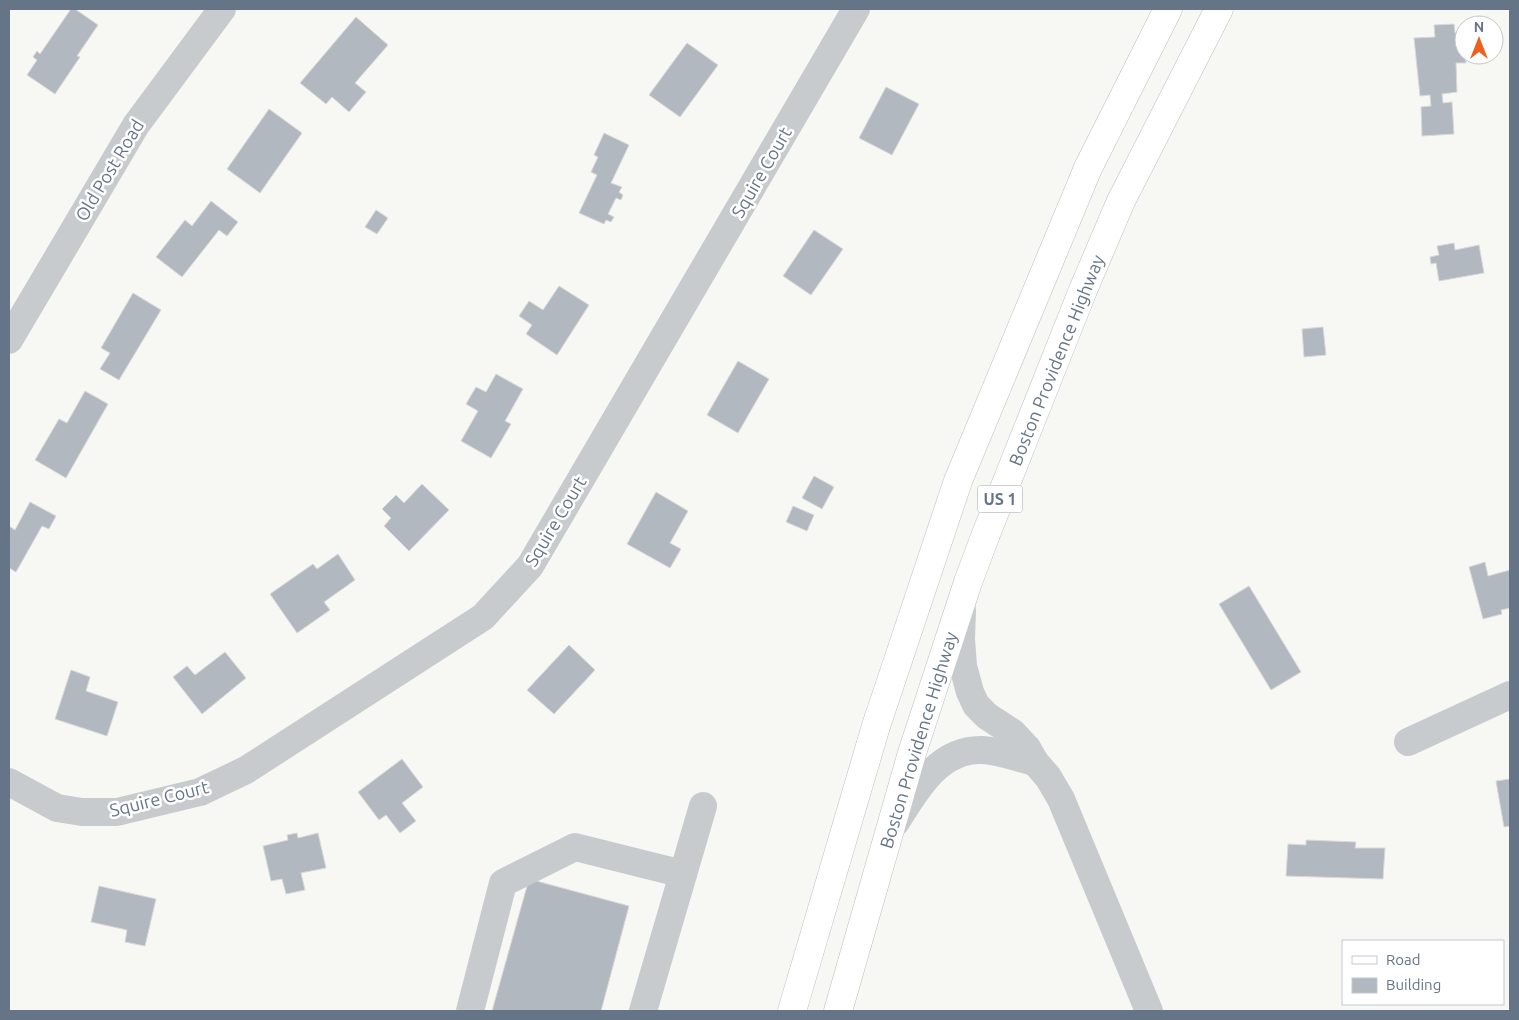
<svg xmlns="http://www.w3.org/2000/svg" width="1519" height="1020" font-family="Ubuntu,sans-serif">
<rect width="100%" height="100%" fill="#f7f8f4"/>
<g fill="#b2b8bf" stroke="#d9d9d7">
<path d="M71 9H75L98 25 77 56 80 57 55 94 27 75 37 60 33 57 37 51 40 54Z"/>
<path d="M356 17 388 45 355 83 366 92 349 112 332 97 326 104 300 83Z"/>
<path d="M1454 24 1455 33 1464 32 1466 63H1456L1457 92 1442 94 1443 103 1452 102 1454 134 1422 136 1421 107 1431 106 1430 95 1420 96 1414 38 1435 37 1434 25Z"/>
<path d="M687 43 718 65 680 117 649 95Z"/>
<path d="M886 87 919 104 892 155 859 138Z"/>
<path d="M269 109 302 133 260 193 227 169Z"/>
<path d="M604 133 629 145 611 183 622 187 619 192 623 195 621 200 616 198 608 214 614 217 611 222 606 220 604 224 579 213 597 175 591 172 598 157 594 155Z"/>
<path d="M211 201 238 222 227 236 219 230 182 277 156 257 185 220 192 226Z"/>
<path d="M376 210 388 218 377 234 365 227Z"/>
<path d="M814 230 843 249 811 295 783 276Z"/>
<path d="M1454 243 1455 250 1479 245 1484 273 1439 281 1436 263 1431 264 1430 257 1439 255 1437 246Z"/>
<path d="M559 286 589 305 557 355 526 334 532 325 519 316 529 301 543 310Z"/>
<path d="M133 293 161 310 119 380 100 369 110 353 101 348Z"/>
<path d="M1323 327 1326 355 1304 357 1302 329Z"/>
<path d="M738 361 769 379 738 433 707 415Z"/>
<path d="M496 374 523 389 505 421 511 424 491 458 461 441 478 411 466 404 476 387 486 392Z"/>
<path d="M85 391 108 404 66 478 35 460 59 419 67 423Z"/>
<path d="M814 476 834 487 822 509 802 498Z"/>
<path d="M422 484 449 510 409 551 384 526 391 518 382 509 396 495 404 503Z"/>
<path d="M656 492 688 511 670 543 681 549 670 568 627 544Z"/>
<path d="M30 502 56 516 49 529 42 526 16 572 9 568V526L15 530Z"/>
<path d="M793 506 814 515 807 531 786 522Z"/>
<path d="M338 554 355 580 324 602 330 610 297 633 270 594 313 564 317 569Z"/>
<path d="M1485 562 1488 576 1510 570V608L1501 610 1502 614 1483 619 1469 567Z"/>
<path d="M1249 586 1301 672 1271 690 1219 604Z"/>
<path d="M569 645 595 670 554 714 527 690Z"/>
<path d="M225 652 246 678 202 714 173 677 187 666 195 675Z"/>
<path d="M71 670 90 677 86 691 118 702 107 736 55 719Z"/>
<path d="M402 759 423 787 402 803 416 821 400 833 386 815 379 820 358 792Z"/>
<path d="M1510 779V826L1504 827 1496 781Z"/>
<path d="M297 833 298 838 318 833 326 868 301 873 305 890 286 894 282 879 271 881 263 846 288 840 287 835Z"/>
<path d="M1306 840 1356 842 1355 848H1385L1383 879 1286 876 1288 844 1306 845Z"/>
<path d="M529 879 629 906 601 1011H492Z"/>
<path d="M99 886 156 899 145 946 125 942 127 930 91 922Z"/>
</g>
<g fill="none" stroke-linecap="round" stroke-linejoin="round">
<defs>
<g id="major">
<path d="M792 1011 876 726 958 481 1088 168 1168 9"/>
<path d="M838 1011 912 753 968 582 986 534 1083 290 1121 201 1219 9"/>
</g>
</defs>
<use href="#major" stroke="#babec2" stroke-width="29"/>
<g stroke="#c7cbce" stroke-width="28">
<path d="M9 340 136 125 222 9"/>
<path d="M962 610 961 639 963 666 970 692 976 705 987 716 1013 733 1027 748 1035 762 1048 777 1061 799 1149 1011"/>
<path d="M1408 742 1510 695"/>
<path d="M9 782 57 808 82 812H117L200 792 246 770 483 617 530 566 856 9"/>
<path d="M896 822C916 790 939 748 983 750 1000 751 1018 758 1035 762"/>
<path d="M470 1011 503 883 575 847 683 874"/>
<path d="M643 1011 703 806"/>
</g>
<use href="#major" stroke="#fff" stroke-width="28"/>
</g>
<g text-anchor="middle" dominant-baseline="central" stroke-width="5" stroke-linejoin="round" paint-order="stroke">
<rect fill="#fff" stroke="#939eab" stroke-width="1" x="977.5" y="485.5" width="45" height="27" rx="4"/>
<g font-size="16" font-weight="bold" fill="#657587">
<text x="1000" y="499">US 1</text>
</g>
<g font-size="18" fill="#657587" stroke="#fff">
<text transform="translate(109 170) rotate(-59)">Old Post Road</text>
<text transform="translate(761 172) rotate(-60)">Squire Court</text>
<text transform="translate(1056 360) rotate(-68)">Boston Providence Highway</text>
<text transform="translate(555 521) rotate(-59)">Squire Court</text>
<text transform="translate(918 740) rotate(-73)">Boston Providence Highway</text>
<text transform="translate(159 798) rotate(-14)">Squire Court</text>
</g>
</g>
<rect width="1519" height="1020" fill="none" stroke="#657587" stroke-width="20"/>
<rect x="1342" y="940" width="162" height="65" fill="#ffffff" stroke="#c1c8cf"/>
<rect x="1352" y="956" width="25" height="8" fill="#ffffff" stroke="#c1c8cf"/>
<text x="1386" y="965" font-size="15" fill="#657587">Road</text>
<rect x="1352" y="978" width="25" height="15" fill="#b2b8bf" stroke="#c1c8cf"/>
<text x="1386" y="990" font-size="15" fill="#657587">Building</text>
<g transform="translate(1479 40)"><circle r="24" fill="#ffffff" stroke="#c1c8cf"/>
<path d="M0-4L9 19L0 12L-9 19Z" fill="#ee601e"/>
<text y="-8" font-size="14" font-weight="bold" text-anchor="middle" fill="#657587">N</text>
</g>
</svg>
